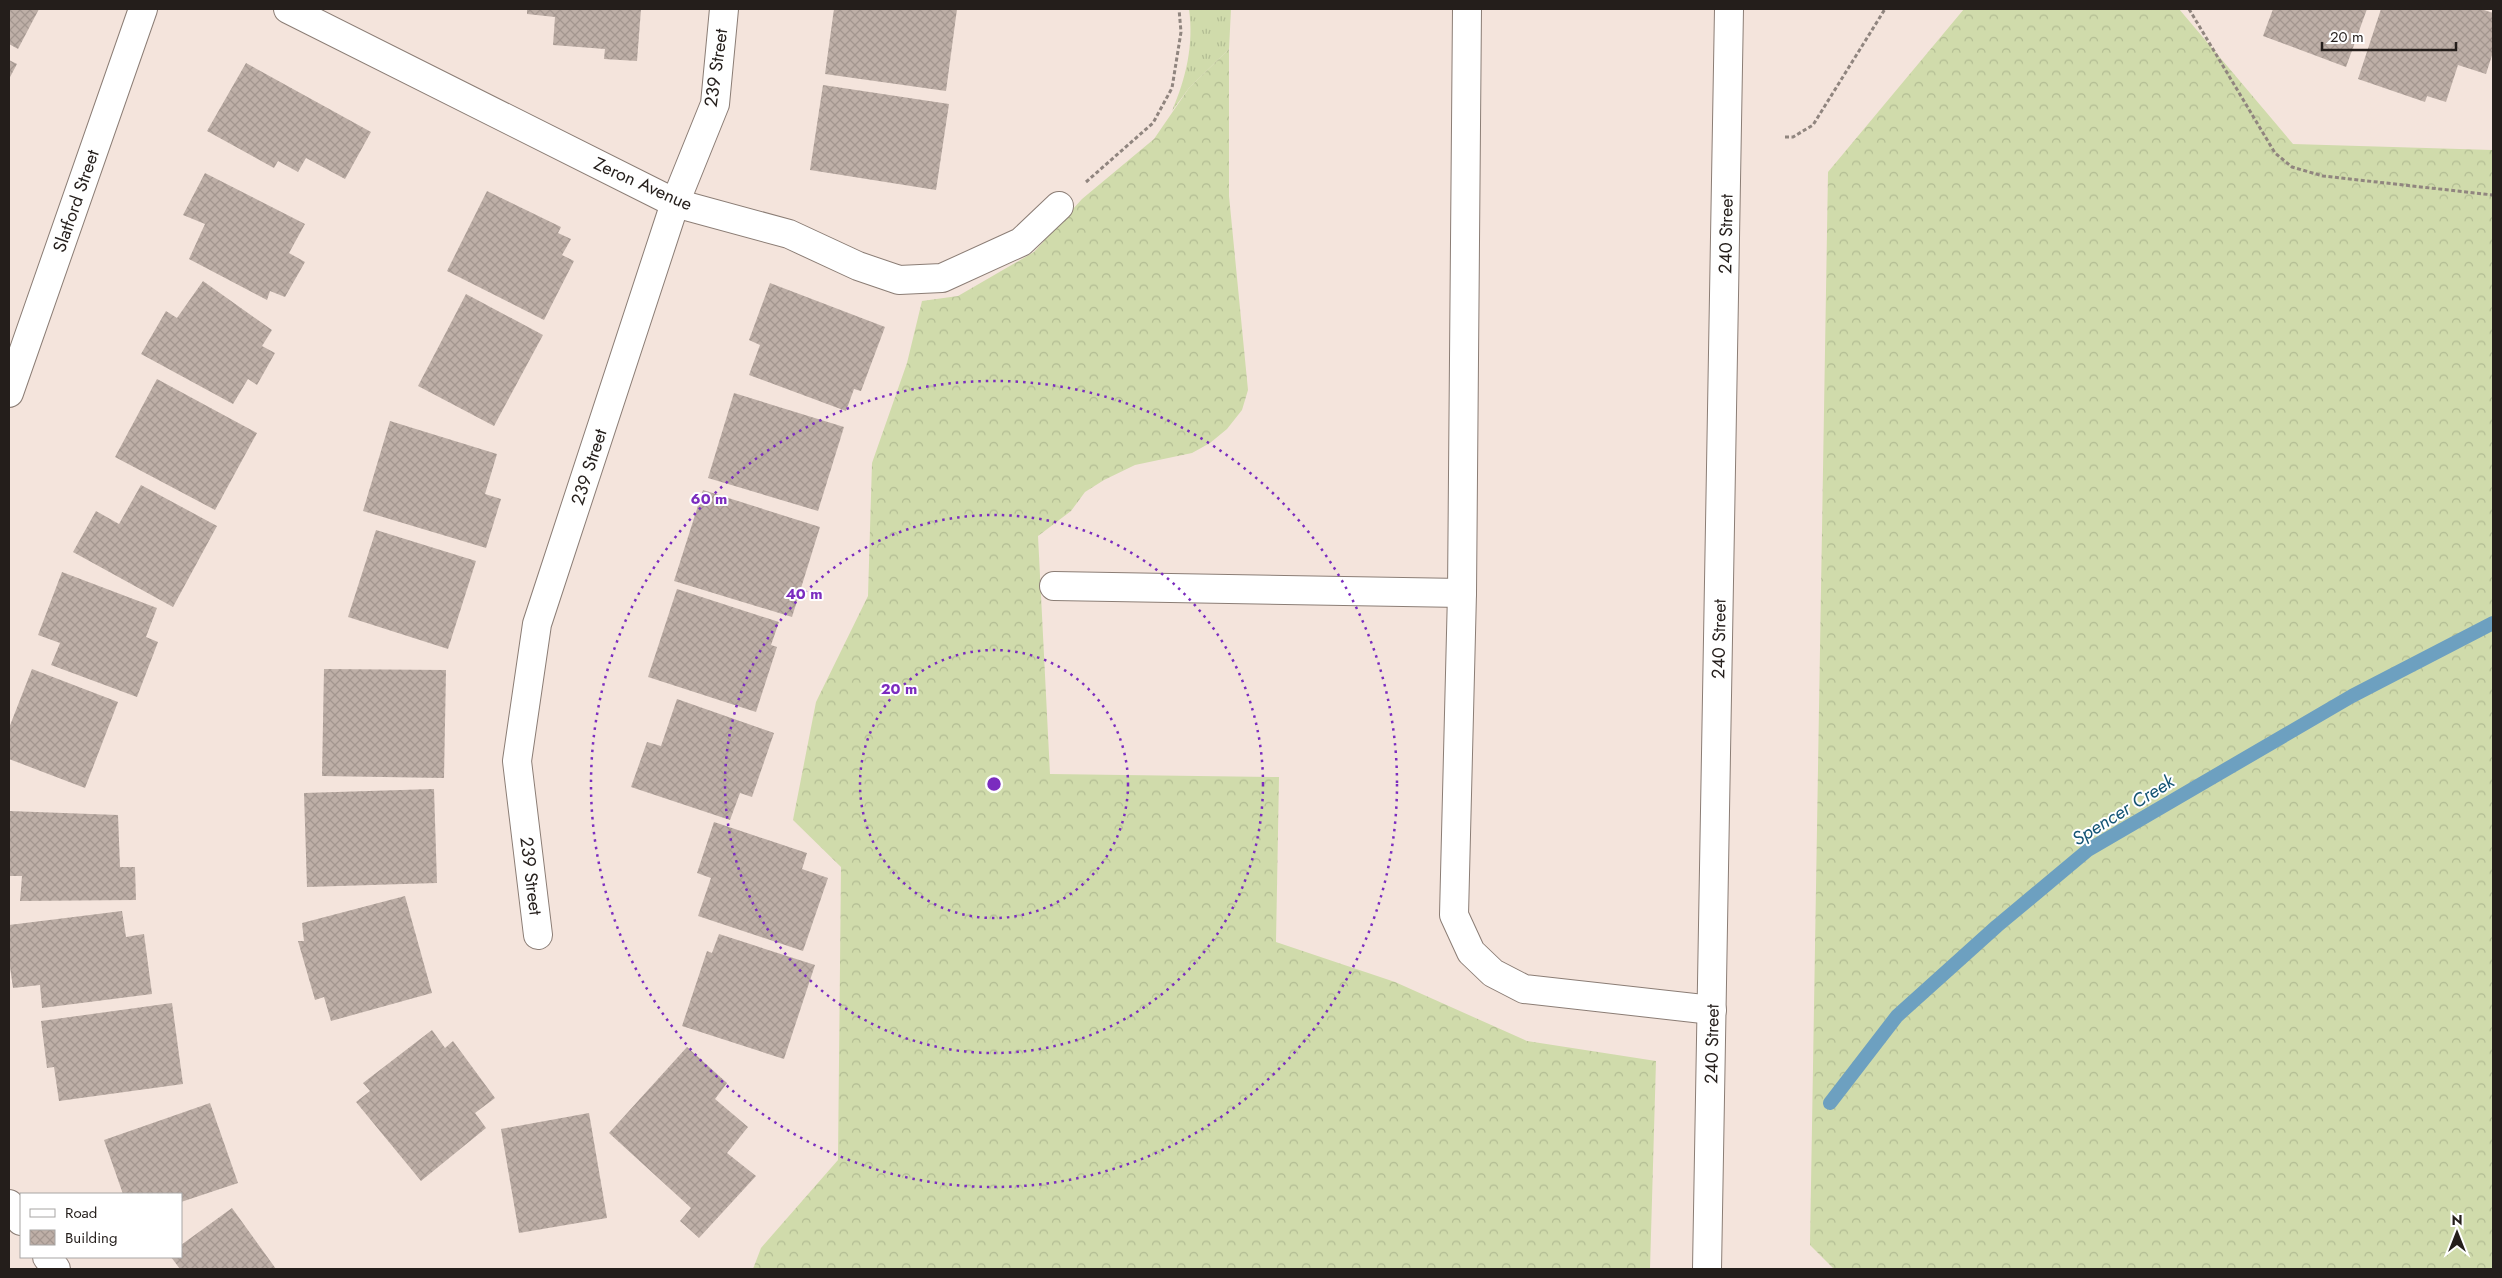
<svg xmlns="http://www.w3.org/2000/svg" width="2502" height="1278" font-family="Jost,sans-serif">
<defs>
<pattern id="grass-tufts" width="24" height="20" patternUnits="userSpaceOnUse" patternTransform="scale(1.25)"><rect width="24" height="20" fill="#d0dbab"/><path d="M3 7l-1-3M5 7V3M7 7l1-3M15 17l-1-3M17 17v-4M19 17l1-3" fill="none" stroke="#b2bc93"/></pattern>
<pattern id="forest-crowns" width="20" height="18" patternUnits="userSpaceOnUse" patternTransform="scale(1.25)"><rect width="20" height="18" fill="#d0dbab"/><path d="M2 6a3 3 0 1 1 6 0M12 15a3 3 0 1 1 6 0" fill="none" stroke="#b2bc93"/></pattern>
<pattern id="building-cross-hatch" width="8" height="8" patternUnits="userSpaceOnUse" patternTransform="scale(1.25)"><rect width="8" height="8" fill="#beafa7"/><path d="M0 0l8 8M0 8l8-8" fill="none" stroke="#a3968f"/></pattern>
</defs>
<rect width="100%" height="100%" fill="#f4e4dc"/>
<path fill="url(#grass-tufts)" d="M1189 9H1231L1229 49 1189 88 1172 111C1186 78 1194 45 1189 9Z"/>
<g fill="url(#forest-crowns)">
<path d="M1964 9H2179L2293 144 2493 150V1269H1834L1810 1245 1828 172Z"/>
<path d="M1229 49V196L1248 390 1242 410 1227 429 1210 443 1192 453 1135 465 1104 480 1085 492 1071 511 1038 536 1050 774 1279 777 1276 942 1395 982 1527 1041 1656 1061 1650 1269H753L761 1248 838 1160 841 867 793 820 816 702 868 596 872 463 907 363 922 301 958 296 1034 252 1082 199 1154 139 1189 88Z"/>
</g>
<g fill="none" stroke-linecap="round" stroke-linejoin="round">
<path stroke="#6da0c0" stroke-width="14" d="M1830 1103 1897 1016 1997 926 2088 850 2352 696 2493 623"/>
</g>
<g fill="url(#building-cross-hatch)">
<path d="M9 9H39L18 49 9 44Z"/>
<path d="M527 9H641L637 61 604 59 605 49 553 45 555 17 527 14Z"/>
<path d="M834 9H957L946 91 825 74Z"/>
<path d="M2273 9H2367L2346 67 2263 36Z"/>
<path d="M2381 9H2481L2493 13V52L2486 74 2458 65 2446 102 2427 96 2425 102 2358 79Z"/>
<path d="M9 60 17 64 9 79Z"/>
<path d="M246 63 371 132 345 179 306 158 298 172 278 161 274 168 207 131Z"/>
<path d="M823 85 949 104 936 190 810 170Z"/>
<path d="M205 173 305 224 289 253 305 262 285 297 270 291 267 300 189 259 205 224 183 215Z"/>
<path d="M487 191 561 227 558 233 571 239 562 255 574 261 544 320 447 271Z"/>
<path d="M203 281 272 330 262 346 275 353 257 385 248 379 233 404 141 354 166 311 177 318Z"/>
<path d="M770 283 885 327 861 391 854 389 846 411 749 375 760 345 749 340Z"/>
<path d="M466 294 543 335 494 426 418 386Z"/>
<path d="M157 379 257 433 215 510 115 457Z"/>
<path d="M734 393 844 427 818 511 708 478Z"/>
<path d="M390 421 497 454 485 494 501 499 486 548 363 511Z"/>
<path d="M141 485 217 526 173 607 73 552 96 511 119 524Z"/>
<path d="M703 490 820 527 792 617 674 581Z"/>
<path d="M376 530 476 561 448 649 348 617Z"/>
<path d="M62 572 157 608 146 637 158 642 137 697 51 665 60 643 38 635Z"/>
<path d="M677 589 779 622 771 645 777 647 756 712 648 677Z"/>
<path d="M32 669 118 702 85 788 9 759V728Z"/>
<path d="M324 669 446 670 444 778 322 776Z"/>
<path d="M677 699 774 733 752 797 740 793 730 820 631 787 647 742 661 746Z"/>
<path d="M434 789 437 883 307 887 304 793Z"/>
<path d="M9 811 118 815 120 867H135L136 900 20 901 22 876H9Z"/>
<path d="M714 822 807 853 802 869 828 878 803 951 698 916 711 878 697 873Z"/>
<path d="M405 896 432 993 331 1021 324 997 315 1000 298 941H304L302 923Z"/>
<path d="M122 911 126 937 144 934 152 994 42 1008 40 985 13 988 9 960V925Z"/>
<path d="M719 934 815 965 784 1059 682 1026 707 951 712 953Z"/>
<path d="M172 1003 183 1084 59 1101 54 1067 47 1068 41 1021Z"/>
<path d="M432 1030 445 1048 453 1041 495 1098 475 1113 486 1128 421 1181 356 1102 370 1091 363 1083Z"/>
<path d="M687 1047 727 1083 715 1099 748 1127 727 1153 756 1176 699 1238 680 1221 691 1208 609 1133Z"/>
<path d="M210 1103 238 1183 181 1202V1194H123L104 1140Z"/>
<path d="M589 1113 607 1218 519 1233 501 1129Z"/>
<path d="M232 1208 276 1269H180L171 1257H181V1245Z"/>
</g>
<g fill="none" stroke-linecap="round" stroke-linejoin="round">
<defs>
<g id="minor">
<path d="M288 9 675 203 789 234 858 266 899 280 942 278 1021 242 1059 206"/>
<path d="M1467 9 1462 593 1454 915 1471 952 1493 973 1524 989 1712 1010"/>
<path d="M9 393 143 9"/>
<path d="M1054 586 1462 593"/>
<path d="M538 935 517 761 537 624 675 203 715 104 724 9"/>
<path d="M9 1204 21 1221"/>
<path d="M47 1257 56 1269"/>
</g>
<path id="major" d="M1707 1269 1729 9"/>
</defs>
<use href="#minor" stroke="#8b7d75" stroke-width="30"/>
<use href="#major" stroke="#8b7d75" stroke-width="30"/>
<g stroke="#90857f" stroke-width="3" stroke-dasharray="4 2.5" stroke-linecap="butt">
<path d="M2189 9 2275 153 2292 167 2323 176 2493 195"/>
<path d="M1785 137H1793L1813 125 1885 9"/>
<path d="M1086 182 1153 123 1172 88 1181 32 1179 9"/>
</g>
<use href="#minor" stroke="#fff" stroke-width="28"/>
<use href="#major" stroke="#fff" stroke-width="28"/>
</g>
<g fill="none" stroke="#7b2cbf" stroke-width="2.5" stroke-dasharray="2.5 5">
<circle cx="994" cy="784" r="134"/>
<circle cx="994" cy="784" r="269"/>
<circle cx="994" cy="784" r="403"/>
</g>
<g text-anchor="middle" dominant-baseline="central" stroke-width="4" stroke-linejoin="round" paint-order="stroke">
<g font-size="18" fill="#241e1b" stroke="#fff">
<text transform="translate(716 68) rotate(-82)">239 Street</text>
<text transform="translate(643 184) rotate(24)">Zeron Avenue</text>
<text transform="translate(76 201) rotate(-71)">Slatford Street</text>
<text transform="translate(1726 234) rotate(-89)">240 Street</text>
<text transform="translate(589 467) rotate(-72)">239 Street</text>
<text transform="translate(1719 639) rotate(-89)">240 Street</text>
<text transform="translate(531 876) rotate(83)">239 Street</text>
<text transform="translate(1712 1044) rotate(-89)">240 Street</text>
</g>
<g font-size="19" font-style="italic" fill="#155575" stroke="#fff">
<text transform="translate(2123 810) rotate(-32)">Spencer Creek</text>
</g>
</g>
<circle cx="994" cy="784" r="8" fill="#7b2cbf" stroke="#fff" stroke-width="2.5"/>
<g font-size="15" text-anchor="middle" font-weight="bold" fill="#7b2cbf" stroke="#fff" stroke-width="4" stroke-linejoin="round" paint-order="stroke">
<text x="709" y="504">60 m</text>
<text x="804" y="599">40 m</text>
<text x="899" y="694">20 m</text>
</g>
<rect width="2502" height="1278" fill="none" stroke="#241e1b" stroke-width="20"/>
<rect x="20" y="1193" width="162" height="65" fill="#ffffff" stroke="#a7a5a4"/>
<rect x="30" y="1209" width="25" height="8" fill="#ffffff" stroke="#a7a5a4"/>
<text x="65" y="1218" font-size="15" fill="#241e1b">Road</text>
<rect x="30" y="1230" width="25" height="15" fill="url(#building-cross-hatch)" stroke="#a7a5a4"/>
<text x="65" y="1243" font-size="15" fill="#241e1b">Building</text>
<g transform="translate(2457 1233)" stroke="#ffffff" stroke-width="4" paint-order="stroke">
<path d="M0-4L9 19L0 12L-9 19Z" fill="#241e1b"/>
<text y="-8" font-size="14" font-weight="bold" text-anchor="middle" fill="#241e1b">N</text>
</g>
<path d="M2322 42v8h134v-8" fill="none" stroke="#241e1b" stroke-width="2.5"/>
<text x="2330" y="42" font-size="15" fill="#241e1b" stroke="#ffffff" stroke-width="4" paint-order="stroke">20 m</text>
</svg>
